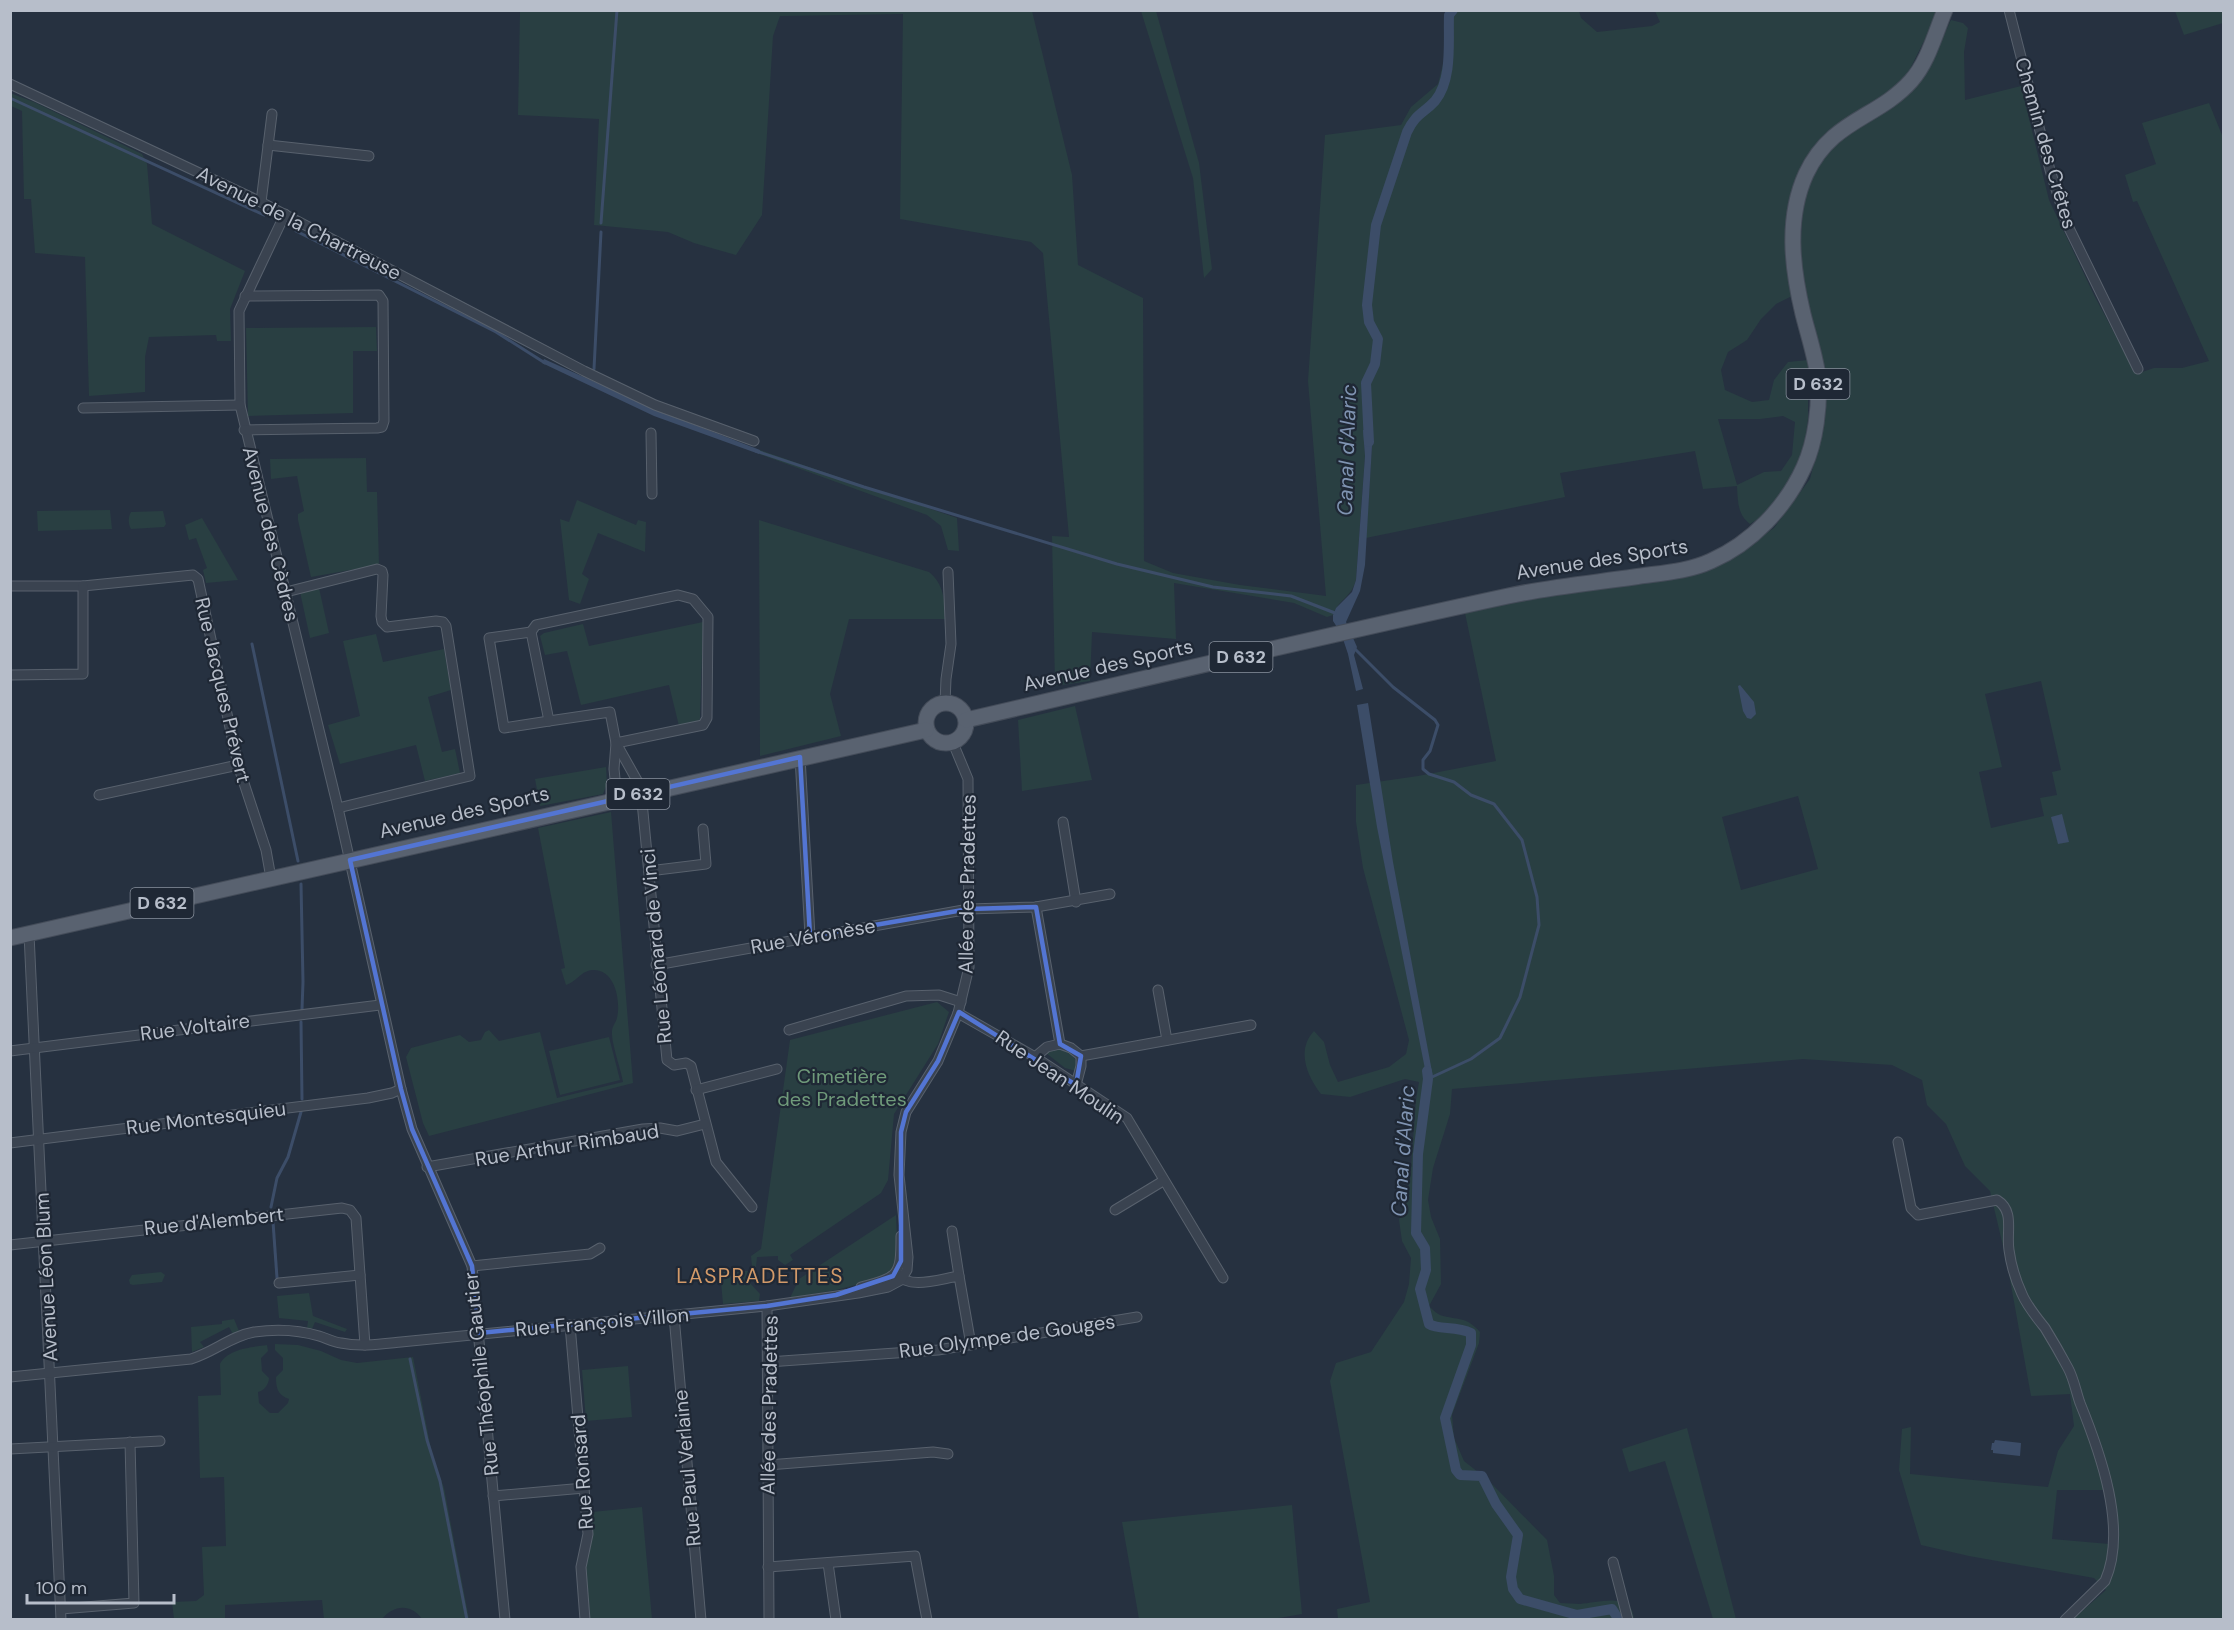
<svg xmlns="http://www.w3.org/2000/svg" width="2234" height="1630" font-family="'DM Sans',sans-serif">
<rect width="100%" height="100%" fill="#263140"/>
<g fill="#293f42" fill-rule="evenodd">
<path d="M520 11H1032L1072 175 1078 265 1143 298 1144 561 1173 573 1240 585 1326 596 1308 381 1325 135 1401 125 1411 107 1438 84 1444 60 1445 11H1579L1581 18 1597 32 1652 26 1660 22 1655 11H1939L1907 75 1894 88 1831 131 1795 185 1792 296 1776 304 1761 319 1747 340 1728 352 1721 370 1725 390 1752 402 1769 400 1774 380 1788 362 1808 360V419L1803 455 1797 475 1769 512 1750 524C1737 514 1738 501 1737 486L1703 489 1695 451 1560 473 1565 497 1366 538 1373 429 1364 430 1365 456 1356 580C1351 598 1338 600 1333 615L1327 617 1294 603 1174 583 1176 639 1092 632 1090 681 1055 686 1052 536 1069 537 1043 253 1031 242 900 219 903 14 780 16 773 36 762 215 736 255 694 243 668 232 594 225 599 119 518 115ZM1783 416 1795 422 1792 455 1781 471 1764 472 1737 485 1718 419H1760Z"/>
<path d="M1141 11H1156L1199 163 1212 269 1204 278 1193 178Z"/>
<path d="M2175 11H2223V23L2184 35Z"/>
<path d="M1951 20 1963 23 1968 28 1964 52 1965 100 2021 86 2049 200 2094 295 2136 374 2154 368H2182L2209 361 2137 201 2133 202 2125 175 2156 164 2142 123 2209 103 2224 140 2223 1619H2073L2106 1590 2094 1578 1969 1556 1921 1545 1899 1470 1902 1429 1911 1427 1910 1474 2048 1487 2058 1451 2074 1426 2070 1394 2031 1396 2007 1263 1990 1191 1965 1166 1946 1124 1927 1105 1922 1080 1892 1065 1803 1059 1452 1089 1450 1114 1433 1168 1428 1200 1431 1217 1440 1239 1441 1284 1429 1306C1432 1309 1436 1313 1440 1315 1458 1321 1465 1315 1480 1332L1479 1343 1452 1415 1454 1438 1464 1461 1488 1480 1547 1540 1554 1576V1595L1560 1603C1567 1603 1574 1604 1580 1604 1598 1603 1632 1591 1634 1619H1338L1337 1609 1370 1602 1330 1381 1336 1363 1371 1352 1404 1302 1409 1284 1411 1258 1402 1241 1399 1220 1410 1180 1416 1100 1419 1082 1405 1079 1350 1097 1321 1094C1307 1076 1296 1050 1314 1031L1324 1042 1330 1065 1338 1082 1389 1067 1406 1054 1409 1040 1363 868 1356 822V785L1418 776 1496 761 1465 613 1729 559 1774 528 1810 479 1821 435 1800 252 1803 209 1810 181 1823 156 1931 62ZM2041 681 2061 770 2052 772 2057 795 2040 798 2044 816 1991 828 1979 772 2002 767 1985 694ZM1798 796 1818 869 1741 890 1722 817ZM2057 1490H2107L2110 1510 2109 1544 2052 1539Z"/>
<path d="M10 93 34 102 142 154 147 164 152 224 245 271 230 309 231 341H217L216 335 149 337 145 357V392L89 396 85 257 35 253 31 199H24L22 111 11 106Z"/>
<path d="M376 327 377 351H353V413L248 416 246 328Z"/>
<path d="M760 450 957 518 959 551 948 550 941 526 927 515 759 454Z"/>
<path d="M366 458 367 492H377L379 565 311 577 298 520V514L304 511 297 476 271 479 270 459Z"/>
<path d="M577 500 636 525 638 520 646 522 645 552 598 533 582 574 589 579 580 604 569 600 560 519 569 522Z"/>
<path d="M110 510 112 529 38 531 37 511Z"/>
<path d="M163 511 166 524 164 527 131 529C128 524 128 517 131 512Z"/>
<path d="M202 518 238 580 206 583 203 570 207 568 196 538 189 540 185 525Z"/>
<path d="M759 520 929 572C944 584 945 601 945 619H849L830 694 841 736 760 756Z"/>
<path d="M319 588 329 633 310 638 300 592Z"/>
<path d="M703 622 700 719 696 723 679 726 669 685 581 705 567 651 545 655 540 636 544 633 583 624 589 646Z"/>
<path d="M376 634 383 662 444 649 451 690 428 697 442 752 455 749 460 773 425 781 416 745 340 764 328 725 360 716 343 641Z"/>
<path d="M1075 706 1092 780 1022 791 1018 720Z"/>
<path d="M606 767 607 784 603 794 540 806 535 779Z"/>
<path d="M611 812 633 1083 429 1136 423 1123 406 1057 411 1048 460 1035 469 1042 481 1040 485 1032 489 1030 499 1041 540 1032 557 1098 623 1082C621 1069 611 1043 612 1031 612 1027 616 1022 617 1018 621 1001 615 969 593 970 580 971 578 981 566 985L561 969 565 968 538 828Z"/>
<path d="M937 1002 949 1012 938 1044 894 1114 888 1180 881 1193 790 1255 793 1260 785 1265 778 1260V1256L757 1257 756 1267H752L751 1256 761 1249 790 1040Z"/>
<path d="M609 1037 620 1080 560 1095 549 1051Z"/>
<path d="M1057 1048 1070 1051 1078 1064 1076 1071 1065 1068 1046 1053Z"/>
<path d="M896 1215 898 1262 887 1277 836 1290 790 1298 799 1279Z"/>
<path d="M720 1271H748L749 1282 760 1294 759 1301 723 1304Z"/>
<path d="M161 1272 165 1275 162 1282 133 1285 130 1284 129 1280 132 1275Z"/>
<path d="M309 1293 313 1316 347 1329 345 1332 315 1322 312 1329 307 1328 308 1321 279 1318 277 1296Z"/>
<path d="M234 1319 239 1331 233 1334 229 1327 200 1342 204 1347 192 1352 191 1327 222 1324V1321Z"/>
<path d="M275 1344 298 1345 321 1351 341 1360 357 1363 413 1357 432 1454 444 1488 469 1619H422C411 1603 393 1605 382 1619H324L322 1600 225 1605V1619H174L172 1602 196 1601 204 1595 202 1547 226 1546 224 1477 200 1478 198 1396 221 1395 220 1364C227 1349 252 1347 267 1345L268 1351 261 1358 262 1371 269 1378C269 1384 264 1391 258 1392L259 1403 270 1413H278L288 1403 289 1399C278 1395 276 1389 276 1377L283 1370V1358L275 1350Z"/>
<path d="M628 1366 632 1417 586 1421 582 1370Z"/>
<path d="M1687 1428 1736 1619H1713L1665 1461 1629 1472 1622 1449Z"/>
<path d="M1292 1505 1302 1614 1267 1620 1139 1619 1122 1522Z"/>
<path d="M642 1507 652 1619H590L585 1568 593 1535 592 1512Z"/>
</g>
<g fill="#3c4d68">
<path d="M544 359 659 411 760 450 759 454 654 416 542 363Z"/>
<path d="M1373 429 1365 565 1360 591 1346 622 1357 647 1354 655 1363 689 1356 691 1348 654 1341 633 1333 621V615L1336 608 1352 592 1356 580 1365 456 1363 430Z"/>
<path d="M1740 685 1754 702 1756 714 1751 719 1747 718 1743 711 1738 686Z"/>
<path d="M1368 703 1393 862 1433 1077 1429 1084 1424 1082 1425 1069 1377 827 1357 705Z"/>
<path d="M2062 814 2069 842 2058 844 2051 817Z"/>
<path d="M1995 1440 2021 1443 2020 1456 1993 1453V1450H1991L1992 1443H1994Z"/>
</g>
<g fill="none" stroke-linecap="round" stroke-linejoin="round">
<g stroke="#3c4d68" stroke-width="3">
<path d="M10 98 264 215"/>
<path d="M601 223 617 10"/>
<path d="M296 231 496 332 545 363"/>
<path d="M594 369 601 232"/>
<path d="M756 451 864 487 1117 564 1213 587 1291 596 1335 613"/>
<path d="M252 644 298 861"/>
<path d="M1355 649 1393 687 1435 720 1438 725 1430 751 1423 760V769L1429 774 1454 782 1471 795 1494 804 1522 840 1537 897 1539 925 1520 997 1500 1038 1471 1059 1430 1078"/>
<path d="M301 884 303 982 302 1009"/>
<path d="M301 1022 302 1099"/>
<path d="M271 1207 277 1178 288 1157 301 1112"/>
<path d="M273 1222 277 1278"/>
<path d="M410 1359 427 1440 440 1481 467 1620"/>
</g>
<g stroke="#3c4d68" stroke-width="10">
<path d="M1369 442 1366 383 1375 364 1378 339 1369 322 1367 305 1376 225 1407 132C1416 113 1423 114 1435 101 1453 79 1448 41 1449 15L1453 10"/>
<path d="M1427 1071 1428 1079 1418 1154 1416 1233 1425 1248 1426 1270 1420 1289 1429 1324C1438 1330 1456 1326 1471 1333V1345L1445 1418 1456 1470 1460 1475 1482 1476 1496 1504 1518 1535 1511 1577 1513 1589 1520 1599 1577 1615 1612 1609 1619 1620"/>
</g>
<defs>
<g id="minor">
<path d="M2009 10 2050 170 2067 224 2138 369"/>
<path d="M10 84 261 202 584 371 655 405 754 441"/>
<path d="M268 145 369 156"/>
<path d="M261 202 272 114"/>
<path d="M285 214 239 311 240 405 338 808 401 1089 412 1129 472 1266 505 1620"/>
<path d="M83 408 240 405"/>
<path d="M244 430 377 428 382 427 384 421 383 301 379 295 245 296"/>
<path d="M651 433 652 494"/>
<path d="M10 586H83L193 575 198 579 238 765 266 850 271 878"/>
<path d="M286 592 377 569 382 571 383 575 381 616 382 622 387 627 436 621 443 622 446 626 470 776 338 808"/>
<path d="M531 632 489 638 504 728 549 721"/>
<path d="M10 675 83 674V586"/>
<path d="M945 703 946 679 951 644 948 572"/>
<path d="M616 743 703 725 707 718 708 617 693 599 678 595 536 625 531 632 549 721 610 712 616 743 639 784 642 802 667 1060 674 1065 686 1063 691 1066 716 1162 752 1207"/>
<path d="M616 743 614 769 617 799"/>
<path d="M800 757 810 936"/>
<path d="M99 795 238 765"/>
<path d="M1063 822 1076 902"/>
<path d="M649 871 706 864 703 829"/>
<path d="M29 934 61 1620"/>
<path d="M656 965 969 909 1036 907 1110 894"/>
<path d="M1158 990 1167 1040"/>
<path d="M958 1013 1035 1057 1127 1118 1223 1278"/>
<path d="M789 1030 906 996 939 995 961 1002"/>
<path d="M1060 1044 1071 1048 1081 1056 1251 1025"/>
<path d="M10 1051 380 1005"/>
<path d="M1035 1057 1047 1047 1060 1044 1036 907"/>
<path d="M1076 1085 1081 1066V1056"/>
<path d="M696 1090 777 1069"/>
<path d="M1898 1142 1911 1208 1918 1215 1997 1200C2015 1211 2006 1232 2009 1250 2011 1265 2016 1281 2022 1294 2027 1306 2037 1318 2045 1328 2053 1341 2061 1355 2068 1368 2074 1379 2076 1392 2080 1403 2100 1452 2128 1529 2105 1581L2065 1620"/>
<path d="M10 1143 368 1098 392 1093 401 1089"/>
<path d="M427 1167 643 1129 660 1128 677 1131 705 1124"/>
<path d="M1115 1210 1163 1181"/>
<path d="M952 1231 959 1276"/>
<path d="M10 1245 342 1208 350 1210 356 1218 365 1345"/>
<path d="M472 1266 590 1254 600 1248"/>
<path d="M896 1274C910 1290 939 1279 959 1276L971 1345"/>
<path d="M279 1283 360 1275"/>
<path d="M861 1287C899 1277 901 1276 901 1236"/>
<path d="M767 1306 769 1620"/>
<path d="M674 1316 701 1620"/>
<path d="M570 1325 588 1534 581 1567 585 1620"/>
<path d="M768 1362 938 1350 1137 1317"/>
<path d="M10 1377 191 1359C214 1352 231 1336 254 1332 275 1329 299 1330 319 1336 326 1338 333 1342 341 1343 360 1347 381 1344 401 1342L767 1306 858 1293 888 1287 901 1280 907 1270 908 1257 899 1175 901 1132 906 1112 938 1061 958 1013 969 967 968 779 953 743"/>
<path d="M10 1449 160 1441"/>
<path d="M768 1465 933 1452 948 1454"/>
<path d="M493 1496 584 1488"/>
<path d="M1613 1562 1628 1620"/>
<path d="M828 1563 836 1620"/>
<path d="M768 1567 915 1556 927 1620"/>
<path d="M61 1609 134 1603 130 1442"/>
</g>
<g id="primary">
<circle cx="946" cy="723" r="20"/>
<path d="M966 720C1147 678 1327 635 1508 596 1550 587 1592 583 1634 577 1660 573 1687 572 1711 561 1752 543 1786 507 1804 467 1816 441 1820 405 1818 376 1815 355 1808 334 1803 314 1792 268 1786 218 1806 174 1832 119 1877 119 1911 81 1928 62 1935 34 1945 10"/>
<path d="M10 938 926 730"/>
</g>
</defs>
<use href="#minor" stroke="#58616d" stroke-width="11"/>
<use href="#primary" stroke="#444c59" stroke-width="17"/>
<use href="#minor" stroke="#3a4350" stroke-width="9"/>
<use href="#primary" stroke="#596270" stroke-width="15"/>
</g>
<path fill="none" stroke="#5375d3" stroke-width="4.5" stroke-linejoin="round" d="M800 757 810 936 969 909 1036 907 1060 1044 1081 1056 1076 1085 959 1012 938 1061 906 1112 901 1132V1261L893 1276 836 1295 767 1306 479 1333 472 1266 412 1129 401 1089 350 860Z"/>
<g text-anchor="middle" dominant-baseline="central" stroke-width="4.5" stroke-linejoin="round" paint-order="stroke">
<g fill="#1f2835" stroke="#89919d" stroke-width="1.5">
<rect x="1786.5" y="369" width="63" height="30" rx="4.5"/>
<rect x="1209.5" y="642" width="63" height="30" rx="4.5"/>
<rect x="606.5" y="779" width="63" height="30" rx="4.5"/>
<rect x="130.5" y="888" width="63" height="30" rx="4.5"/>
</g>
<g font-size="18" font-weight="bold" fill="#b7beca">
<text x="1818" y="384">D 632</text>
<text x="1241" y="657">D 632</text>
<text x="638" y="794">D 632</text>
<text x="162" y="903">D 632</text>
</g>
<g font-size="20" fill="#b7beca" stroke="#1f2835">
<text transform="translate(2046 143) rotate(74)">Chemin des Crêtes</text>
<text transform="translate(299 223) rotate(27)">Avenue de la Chartreuse</text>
<text transform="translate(271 534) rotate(76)">Avenue des Cèdres</text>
<text transform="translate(1602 559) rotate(-9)">Avenue des Sports</text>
<text transform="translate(1108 665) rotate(-13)">Avenue des Sports</text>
<text transform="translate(223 690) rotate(77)">Rue Jacques Prévert</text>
<text transform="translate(464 812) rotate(-13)">Avenue des Sports</text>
<text transform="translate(967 884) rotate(-89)">Allée des Pradettes</text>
<text transform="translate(813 936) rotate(-10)">Rue Véronèse</text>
<text transform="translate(656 946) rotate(-95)">Rue Léonard de Vinci</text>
<text transform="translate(195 1027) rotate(-7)">Rue Voltaire</text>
<text transform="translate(1060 1077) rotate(34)">Rue Jean Moulin</text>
<text transform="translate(206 1118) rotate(-7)">Rue Montesquieu</text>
<text transform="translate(567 1145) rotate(-9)">Rue Arthur Rimbaud</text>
<text transform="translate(214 1221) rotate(-6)">Rue d'Alembert</text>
<text transform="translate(46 1277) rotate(-93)">Avenue Léon Blum</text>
<text transform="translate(602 1322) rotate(-5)">Rue François Villon</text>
<text transform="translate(1007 1336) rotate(-8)">Rue Olympe de Gouges</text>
<text transform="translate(481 1374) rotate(-96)">Rue Théophile Gautier</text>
<text transform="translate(769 1405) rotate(-89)">Allée des Pradettes</text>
<text transform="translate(687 1468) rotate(-95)">Rue Paul Verlaine</text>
<text transform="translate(582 1472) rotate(-94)">Rue Ronsard</text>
</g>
<g font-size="20" fill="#6f9a7a" stroke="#1f2835">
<text x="842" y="1076">Cimetière<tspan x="842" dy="23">des Pradettes</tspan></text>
</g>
<g font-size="21" font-style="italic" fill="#7f93b1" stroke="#1f2835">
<text transform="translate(1347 450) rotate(-88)">Canal d'Alaric</text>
<text transform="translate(1403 1151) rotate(-86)">Canal d'Alaric</text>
</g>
<g font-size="21" letter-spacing="1.5" fill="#d39a69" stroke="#1f2835">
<text x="760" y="1276">LASPRADETTES</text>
</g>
</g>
<rect width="2234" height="1630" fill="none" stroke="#b7beca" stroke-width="24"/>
<path d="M27 1594v9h147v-9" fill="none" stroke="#b7beca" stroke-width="3"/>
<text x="36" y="1594" font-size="18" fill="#b7beca" stroke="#1f2835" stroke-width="4.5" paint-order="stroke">100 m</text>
</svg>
